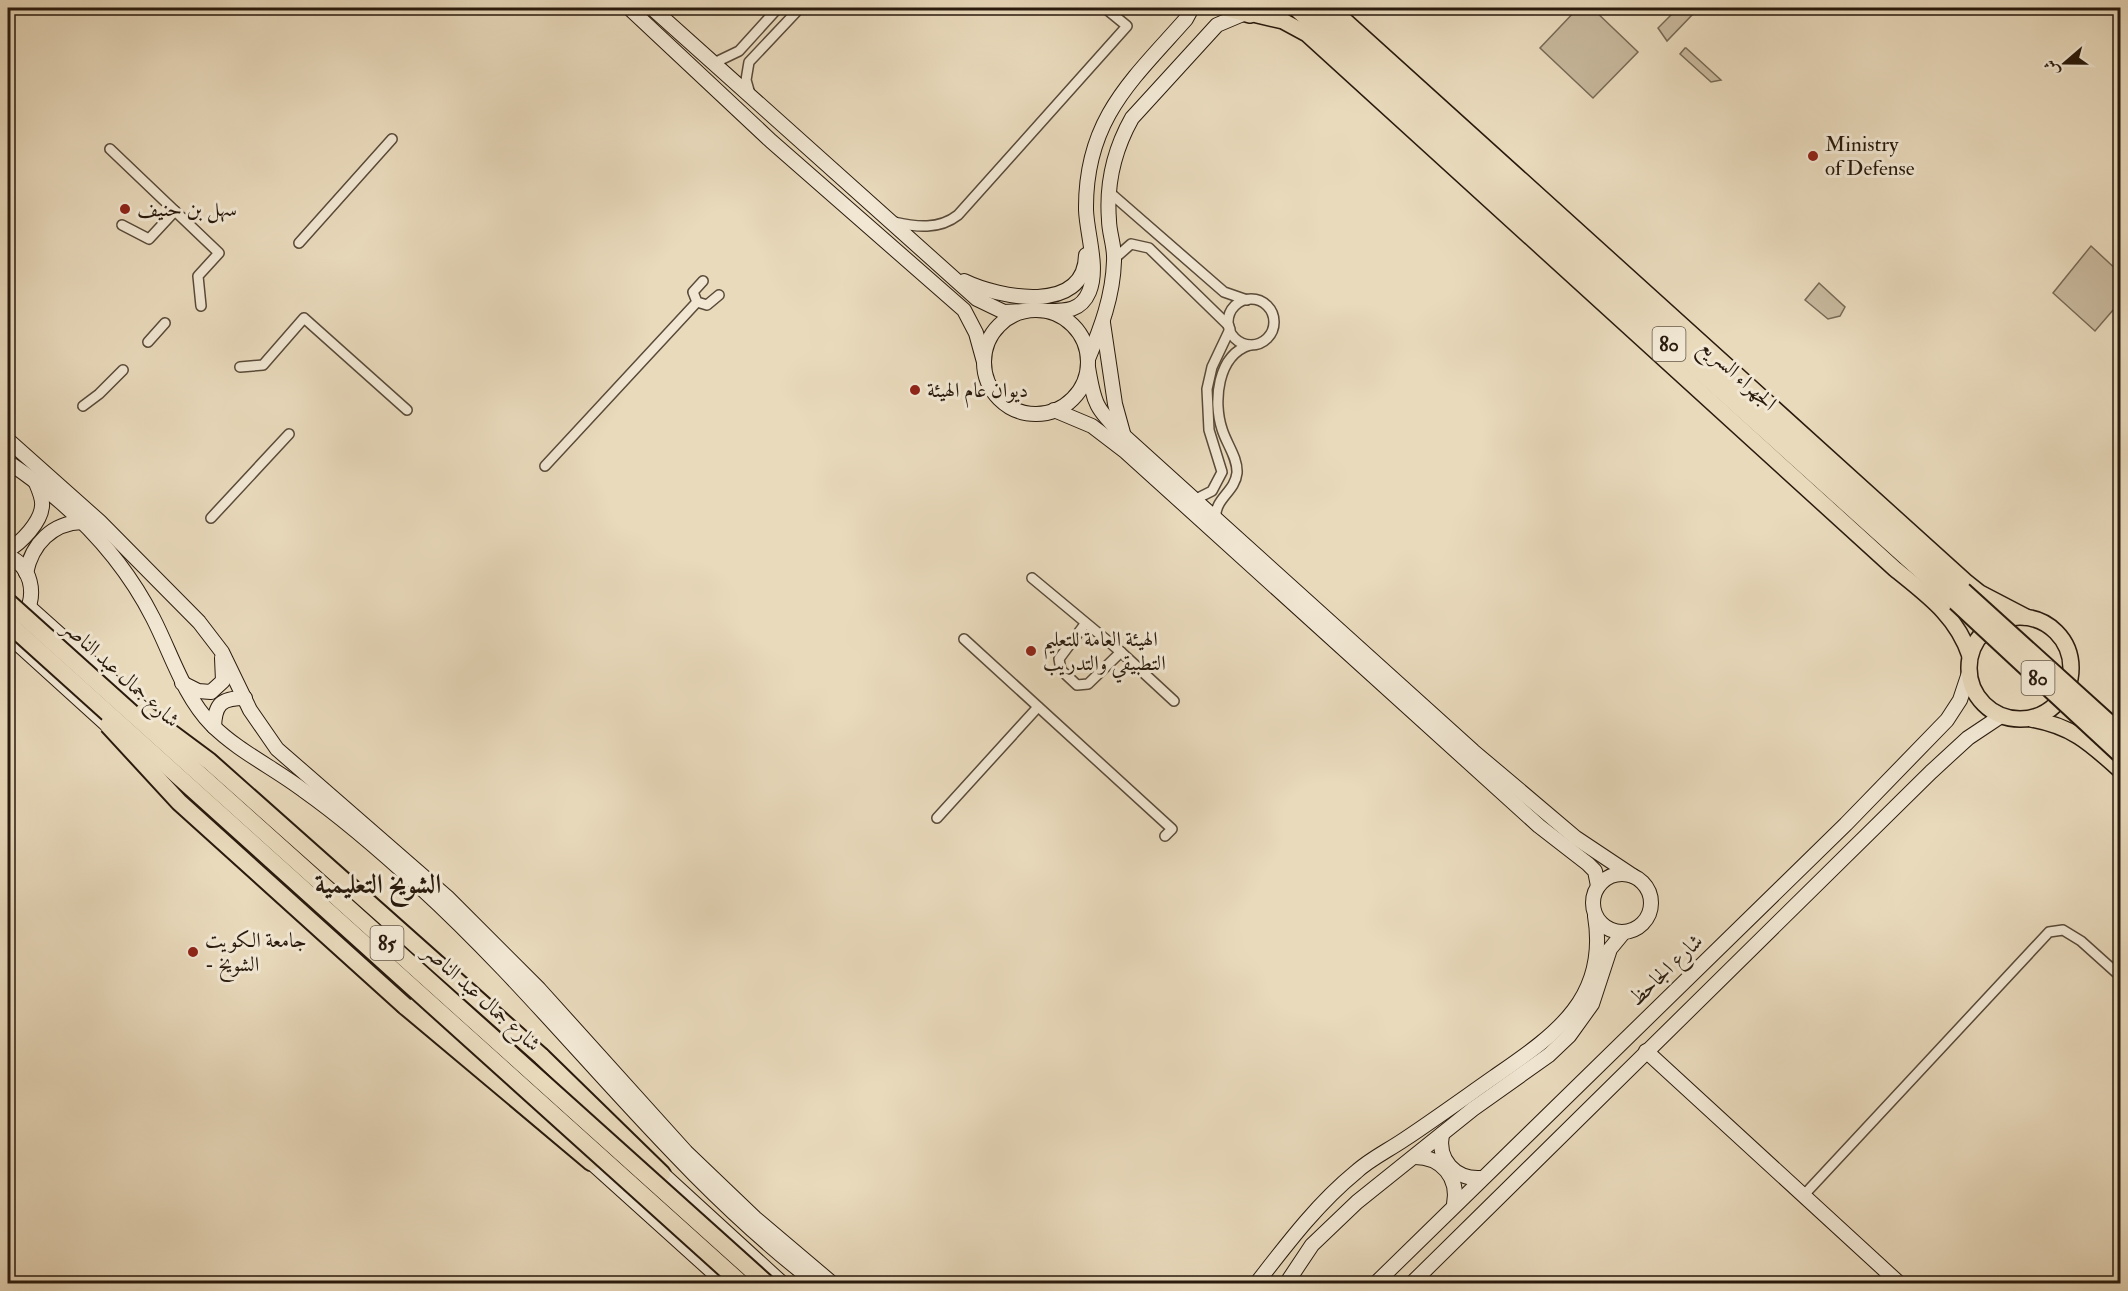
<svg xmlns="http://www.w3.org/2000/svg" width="2128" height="1291" font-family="'IM FELL Double Pica',Amiri,serif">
<rect width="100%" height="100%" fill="#e9dabc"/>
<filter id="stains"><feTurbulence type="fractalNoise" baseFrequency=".00333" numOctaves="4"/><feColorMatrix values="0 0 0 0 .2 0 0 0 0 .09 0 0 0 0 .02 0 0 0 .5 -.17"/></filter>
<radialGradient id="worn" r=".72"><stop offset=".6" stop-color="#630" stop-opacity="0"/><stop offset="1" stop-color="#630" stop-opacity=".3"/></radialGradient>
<g fill="#c8b99e" stroke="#786a56" stroke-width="1.5">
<path d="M1578 8H1592L1638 52 1593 98 1540 48Z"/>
<path d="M1678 8H1683L1692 15 1667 41 1658 28Z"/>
<path d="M1685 48H1686L1721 80 1711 82 1680 54Z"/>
<path d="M2091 246 2120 273V302L2095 331 2053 293Z"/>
<path d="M1819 283 1845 307 1840 316 1828 319 1805 300Z"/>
</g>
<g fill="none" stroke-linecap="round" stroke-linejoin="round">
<defs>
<g id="street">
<path d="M714 63 739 51 778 8"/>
<path d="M750 94 746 80 749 62 800 8"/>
<path d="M110 149 219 253 198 276 201 306"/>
<path d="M1108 191 1224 292 1247 300"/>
<path d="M894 222C916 227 939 230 958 215L1127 26 1105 8"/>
<path d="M122 225 149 239 175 211"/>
<path d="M299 243 392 139"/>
<path d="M1114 259 1131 244 1149 248 1229 326"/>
<path d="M703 281 693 292 697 302 707 305 719 295"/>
<circle cx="1251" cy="322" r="23"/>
<path d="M148 342 165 323"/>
<path d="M240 367 263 365 304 318 407 410"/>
<path d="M83 406 99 394 123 370"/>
<path d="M545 466 697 302"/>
<path d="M1196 499 1212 491 1222 472 1209 430 1207 389 1212 367 1230 329"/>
<path d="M211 518 289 434"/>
<path d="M1216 518C1214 499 1235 492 1237 473 1238 458 1226 443 1222 429 1213 402 1217 355 1250 345"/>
<path d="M1032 578 1121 652 1174 701"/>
<path d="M1085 624 1059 659 1061 670 1077 685 1088 684 1121 652"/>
<path d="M964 639 1172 829 1165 836"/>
<path d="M937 818 1038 707"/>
<path d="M1803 1196 2049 932 2063 930 2081 941 2120 976"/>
</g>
<g id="secondary">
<path d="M629 8 771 141 964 310 976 333 984 362"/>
<path d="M652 8 977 299 1004 312 1024 311"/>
<path d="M964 281C999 298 1085 315 1086 255"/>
<circle cx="1036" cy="362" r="52"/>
<path d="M1048 311C1066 311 1081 311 1089 292 1099 268 1087 235 1086 210 1085 120 1131 81 1186 19L1192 8"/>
<path d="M1103 323 1115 404 1123 433"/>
<path d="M1088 359C1101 328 1113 296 1114 261 1115 247 1109 233 1109 220 1106 182 1114 150 1132 118L1217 25 1243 14"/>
<path d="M1088 367C1094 404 1096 409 1123 435L1473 751 1576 838 1633 876"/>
<path d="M1054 410 1092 426 1126 452 1539 826 1588 864 1595 871 1598 886"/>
<path d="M8 440 99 521 199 622 222 652 250 710 277 749 447 897 539 989 686 1152 755 1218 833 1284"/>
<path d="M8 462C68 502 120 553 153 618 172 655 183 695 212 725 238 751 274 768 303 790 344 819 383 853 420 887 558 1013 667 1169 817 1284"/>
<path d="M8 550C21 543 41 522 42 506 43 499 39 490 36 483"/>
<path d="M8 556C31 566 37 593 25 615"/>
<path d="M26 573C32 544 52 523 82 522"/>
<path d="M29 607 152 717"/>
<path d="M8 635 115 732"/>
<path d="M182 683 198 691 211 692 223 681 222 658"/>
<path d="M214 727C215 704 221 698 245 698"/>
<path d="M165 777 438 1024"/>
<circle cx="1622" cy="903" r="29"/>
<path d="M1646 1051 1900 1284"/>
<path d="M1442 1134C1437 1160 1455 1179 1480 1178"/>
<path d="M583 1155 726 1284"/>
<path d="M1415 1157C1442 1157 1459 1178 1454 1204"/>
<path d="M656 1168 783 1284"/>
<path d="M1256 1284C1287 1244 1317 1204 1356 1172 1370 1159 1389 1150 1405 1139 1435 1119 1464 1098 1494 1077 1553 1036 1609 1000 1595 916"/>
<path d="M1286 1284 1312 1245 1357 1202 1473 1109 1549 1055 1569 1036 1592 1004 1610 949 1624 932"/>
<path d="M1375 1284 1846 824 1947 720 1960 700 1969 673"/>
<path d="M1411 1284 1931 772 1968 738 2001 716"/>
</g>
<g id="primary">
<path d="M1225 8 1250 15 1278 8"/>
<path d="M1331 8 1965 581 1980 593 2026 617"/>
<path d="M1257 15 1283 21 1307 34 1895 569C1927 595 1957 616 1970 656"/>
<circle cx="2020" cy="668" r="51"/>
<path d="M2031 719C2072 726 2090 743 2120 770"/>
</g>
<g id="highway">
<path d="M1296 8 1956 602"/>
<path d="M1316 8 1963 591"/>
<path d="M405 1006 591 1162"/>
<path d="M541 1056 662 1174"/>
</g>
</defs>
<use href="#street" stroke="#594a39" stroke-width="12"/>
<use href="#secondary" stroke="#291a0d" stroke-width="16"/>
<use href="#primary" stroke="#291a0d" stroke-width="18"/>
<use href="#highway" stroke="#291a0d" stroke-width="20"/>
<use href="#street" stroke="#f1e7d3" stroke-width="9"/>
<use href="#secondary" stroke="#f1e7d3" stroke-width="14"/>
<use href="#primary" stroke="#e9dabc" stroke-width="15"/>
<use href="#highway" stroke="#e9dabc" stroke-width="16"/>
<defs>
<g id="highway-bridge">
<path d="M1963 591 2120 733"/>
<path d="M8 602 767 1284"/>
<path d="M1956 602 2120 754"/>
<path d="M8 623 742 1284"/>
<path d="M143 712 209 761 541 1056"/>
<path d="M108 725 179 802 405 1006"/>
</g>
</defs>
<use href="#highway-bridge" stroke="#291a0d" stroke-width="20" stroke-linecap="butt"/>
<use href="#highway-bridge" stroke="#e9dabc" stroke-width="16"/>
</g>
<g fill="#8f2418" stroke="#f1e7d3" stroke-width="2">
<circle cx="1813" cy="156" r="6"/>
<circle cx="125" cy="209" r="6"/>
<circle cx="915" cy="390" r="6"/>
<circle cx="1031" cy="651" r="6"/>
<circle cx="193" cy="952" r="6"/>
</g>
<g text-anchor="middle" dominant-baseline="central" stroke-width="6" stroke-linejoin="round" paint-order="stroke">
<g fill="#f1e7d3" stroke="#655848" stroke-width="1.5">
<rect x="1652.5" y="327" width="33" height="34" rx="4.5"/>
<rect x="2021.5" y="661" width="33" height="34" rx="4.5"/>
<rect x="370.5" y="926" width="33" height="34" rx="4.5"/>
</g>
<g font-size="20" font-weight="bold" fill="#291a0d">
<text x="1669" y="344">80</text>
<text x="2038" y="678">80</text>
<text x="387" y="943">85</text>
</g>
<g font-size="21" fill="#291a0d" stroke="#f1e7d3" text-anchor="start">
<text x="1825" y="144">Ministry<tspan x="1825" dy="24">of Defense</tspan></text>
<text x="137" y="209">سهل بن حنيف</text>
<text x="927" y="390">ديوان عام الهيئة</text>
<text x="1043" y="639">الهيئة العامة للتعليم<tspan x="1043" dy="24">التطبيقي والتدريب</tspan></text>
<text x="205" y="940">جامعة الكويت<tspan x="205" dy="24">- الشويخ</tspan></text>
</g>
<g font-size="21" fill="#291a0d" stroke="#f1e7d3">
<text transform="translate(1738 375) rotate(42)">الجهراء السريع</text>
<text transform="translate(121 674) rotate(42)">شارع جمال عبد الناصر</text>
<text transform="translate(1666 970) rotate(-44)">شارع الجاحظ</text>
<text transform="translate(482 998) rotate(42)">شارع جمال عبد الناصر</text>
</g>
<g font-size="27" font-weight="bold" fill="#291a0d" stroke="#f1e7d3">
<text x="378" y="884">الشويخ التعليمية</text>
</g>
</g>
<rect width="2128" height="1291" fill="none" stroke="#e9dabc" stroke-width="30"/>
<rect x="9" y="9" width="2110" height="1273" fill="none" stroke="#291a0d" stroke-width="3"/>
<rect x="15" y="15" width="2098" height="1261" fill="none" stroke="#291a0d" stroke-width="1.5"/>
<g transform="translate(2065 63) rotate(250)" stroke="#f1e7d3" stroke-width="4.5" paint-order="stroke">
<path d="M0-4.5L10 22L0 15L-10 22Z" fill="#291a0d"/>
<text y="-9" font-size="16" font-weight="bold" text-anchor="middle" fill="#291a0d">ش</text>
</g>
<rect width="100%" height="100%" filter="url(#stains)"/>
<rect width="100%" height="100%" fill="url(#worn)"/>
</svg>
